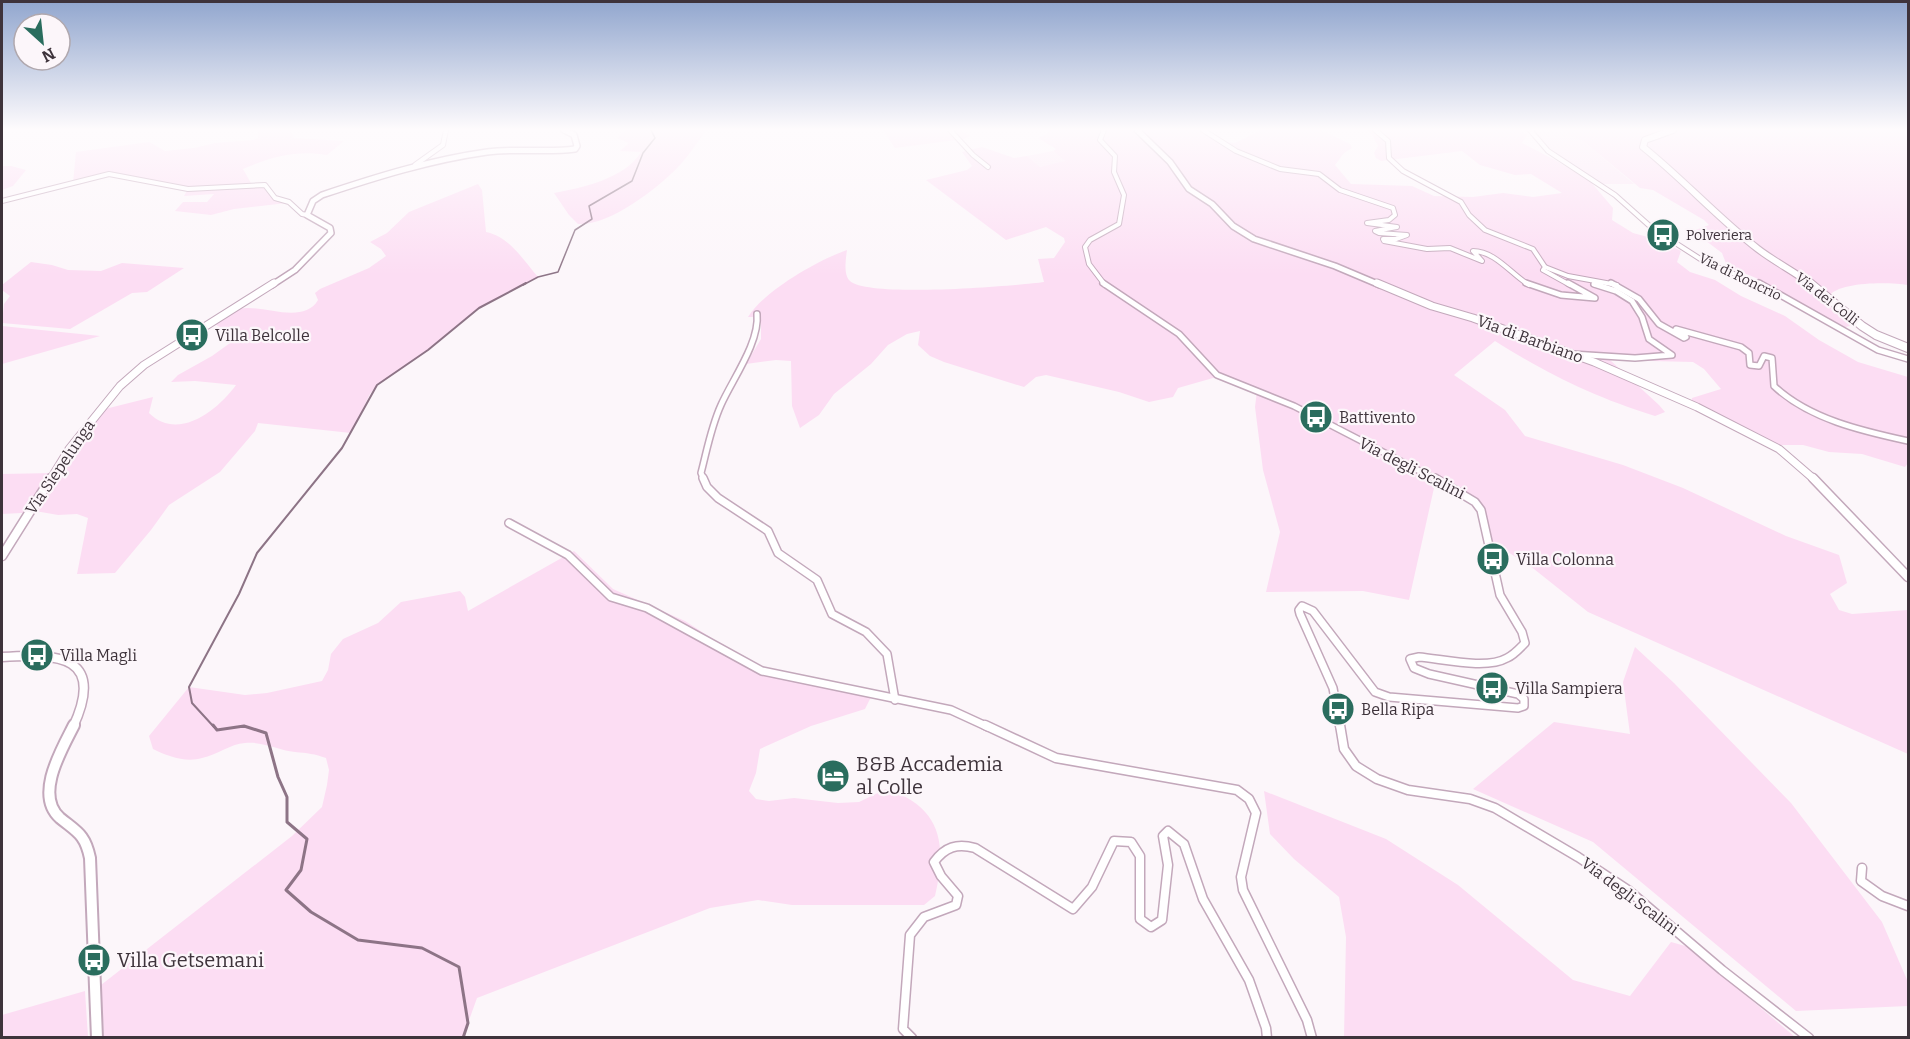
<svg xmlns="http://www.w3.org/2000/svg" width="1910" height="1039" font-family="Bitter,serif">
<rect width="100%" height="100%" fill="#fcf6fa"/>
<g fill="#fbe6f5">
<path d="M1558 130 1583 141 1634 184H1600L1547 147 1535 131Z"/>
<path d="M1053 151 1066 162 1040 167 1027 156Z"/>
</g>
<g fill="#fcddf3">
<path d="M258 130H291L294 138 344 141 327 155C296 150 271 157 243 169L252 185 268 186 272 195 287 203 234 209 211 215 175 211 183 202H207L214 194 184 196 188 189 107 175 73 183 76 152 149 142 165 151 194 148 215 143 253 140 258 138Z"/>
<path d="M625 130H707C697 142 689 156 678 167 657 189 609 226 578 224L569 215 554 193C582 188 626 178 641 152L620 151 629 143 617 138Z"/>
<path d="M883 130H960L970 136 964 139 895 148Z"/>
<path d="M1047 130H1204L1222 142 1235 143 1261 130H1321L1350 144 1352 148 1344 153 1335 165 1351 184 1412 186 1434 196 1473 197 1503 193 1533 197 1562 193 1531 174 1515 175 1480 165 1462 151 1381 161 1376 158 1374 153 1378 146 1372 135 1366 130H1518L1527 135 1522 143 1555 160 1590 181 1613 208 1612 220 1633 233 1659 240 1681 251 1677 262 1690 272 1715 280 1741 296 1785 316 1819 340 1858 362 1908 377V463L1905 467 1862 454 1829 452 1803 445H1770L1691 404 1692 398 1721 389 1704 369 1693 362 1610 360 1659 405 1665 412 1655 416C1594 397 1549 375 1495 341L1454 375 1505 410 1525 436 1623 465 1683 488 1786 536 1839 555 1847 583 1830 594 1839 610 1852 614 1908 610V754L1588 612 1534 569 1488 539 1482 509 1436 479 1409 600 1363 591 1266 592 1280 532 1263 470 1255 407 1257 391 1220 376 1178 388 1173 397 1149 402 1119 392 1046 375 1036 377 1024 387 944 362 930 356 918 345 920 331 907 334 888 345 871 364 834 394 819 415 800 428 792 406 791 361 776 360 746 364 761 339V321L756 317H748C764 291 818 260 847 250 846 258 843 275 850 281 868 298 1015 286 1044 282L1038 259 1054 258 1065 242 1064 238 1046 227 1006 240 926 180 967 170 972 166 962 152 982 147 1014 158 1027 156 1040 167 1065 161 1053 151 1056 149 1038 138 1048 133Z"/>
<path d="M1558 130H1908V285C1890 282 1838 281 1828 297L1859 324 1841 328 1756 278 1727 266 1722 253 1693 231 1709 225 1704 220 1653 190 1640 188 1583 141Z"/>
<path d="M2 166H11L26 170 13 186 2 190Z"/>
<path d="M478 184 482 190 486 232C510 237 523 260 538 277L479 308 428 350 377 385 370 394 351 433 258 423 255 431 220 472 169 505 151 530 115 573 77 574 88 518 77 514 58 515 41 512 2 514V474L54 473 101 410 153 397 149 413C178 442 218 410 236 385L195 381 171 382 178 375 212 356 244 333 225 331 215 324C222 320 232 311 240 309 260 303 303 326 318 300L315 293 320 289 369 268 386 256 381 249 370 242 387 233 409 212Z"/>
<path d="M31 262 52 265 68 270 101 271 122 263 184 268 147 292 132 293 70 329 2 323 4 304 10 296 2 290V285Z"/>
<path d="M2 326 100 336 2 364Z"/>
<path d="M574 551 613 589 685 621 763 671 874 691 865 709 811 726 760 749 756 773 749 791 756 799 769 801 794 798 838 803 859 802 886 789C942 807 947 844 935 896L924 905H792L758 900 710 908 477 998 463 1037H104L101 985 292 836 322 807 327 785 329 770 326 758C315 754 307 753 295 752 278 750 262 741 245 743 230 744 217 755 202 758 186 763 167 756 153 749L149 736 189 687 245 695 267 693 322 681 328 670 331 654 343 639 378 623 401 602 460 591 465 597 468 611Z"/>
<path d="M1635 647 1674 683 1791 803 1882 922 1908 982V1006L1796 1011 1593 842 1473 789 1554 722 1630 734 1623 682Z"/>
<path d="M1264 791 1386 839 1458 885 1573 980 1630 996 1671 942 1689 947 1795 1037H1344L1346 937 1339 897 1294 859 1270 834Z"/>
<path d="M85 991 88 1037H2V1015Z"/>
</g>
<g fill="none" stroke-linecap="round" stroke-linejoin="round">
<path stroke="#8d7486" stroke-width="1.5" d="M523 285 538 277 558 272 575 230 592 219 589 206 632 181 643 153 655 138 651 130"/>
<g stroke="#8d7486" stroke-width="2">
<path d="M214 727 192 703 189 687 239 594 257 553 342 448 377 385 428 350 479 308 526 283"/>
<path d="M238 727H247"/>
</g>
<path stroke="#8d7486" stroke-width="3" d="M213 725 217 730 244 726 266 733 278 777 287 797V822L307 839 301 870 286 890 311 912 358 940 422 948 459 967 468 1023 463 1038"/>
<defs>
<g id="minor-far3">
<path d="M950 130 973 155 988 167"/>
<path d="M1104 130 1100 140 1115 156 1114 172 1124 195 1119 224 1090 240 1085 247 1089 264 1105 285"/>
<path d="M1203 130 1236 151 1280 169 1319 174 1340 190 1393 208 1395 215 1389 220 1367 223 1397 227 1375 231 1379 233 1407 235 1396 239H1383L1384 241 1427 249 1450 248 1482 261 1473 251C1495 251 1511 274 1529 285"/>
<path d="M1375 130 1388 141 1389 158 1403 171 1461 202 1469 215 1485 230 1533 249 1545 267 1543 270 1570 285"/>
<path d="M1530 130 1548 151 1615 195 1652 228 1705 262 1761 285"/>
<path d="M415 165 443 145 446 130"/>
<path d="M2 201 109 174 188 189 265 185 275 198 289 202 302 214 307 215"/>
<path d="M1545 267 1568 276 1617 285"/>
<path d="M1594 284 1597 285"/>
</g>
<g id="minor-far2">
<path d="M1103 283 1179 334 1217 375 1294 406 1437 480"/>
<path d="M1526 283 1561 295 1595 298 1568 283"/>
<path d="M1611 283 1639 299 1659 324 1684 338 1686 337 1676 329 1741 347 1749 353 1750 365 1759 366 1764 356 1772 358 1774 386C1809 419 1862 431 1908 441"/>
<path d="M1759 283 1878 350 1908 359"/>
<path d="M1572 354 1635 358 1672 355 1649 339 1642 317 1632 301 1616 291 1594 284"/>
<path d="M704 480 701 473C707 450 711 427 721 405 732 380 760 342 757 314"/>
</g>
<g id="minor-far1">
<path d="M703 478 707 487 718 498 768 531 778 553 817 580 832 614 866 632 887 654 895 700"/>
<path d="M509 523 568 555 611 597 647 608 762 671 951 710 988 727"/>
<path d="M1340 727 1333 688 1300 614 1299 610 1302 606 1313 611 1375 692 1389 697 1518 708 1524 706V699L1518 694 1429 674 1414 668 1410 659 1419 657C1443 659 1486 670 1507 658 1514 655 1520 648 1525 643L1522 632 1500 595 1481 510 1475 502 1435 478"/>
</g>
<g id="minor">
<path d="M985 725 1056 758 1237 790 1249 799 1256 813 1241 877 1243 890 1307 1020 1312 1038"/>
<path d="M1340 725 1344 749 1356 766 1377 779 1408 790 1470 799 1495 808 1578 857 1628 890 1722 970 1809 1038"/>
<path d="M1862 868 1861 881 1882 896 1908 906"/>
<path d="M912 1038 903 1029 910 935 924 917 956 905 958 896 941 876 934 862C945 847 957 843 975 848L1073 909 1092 887 1114 841 1131 842 1140 856V919L1151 927 1162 920 1168 865 1163 836 1168 831 1184 844 1203 899 1249 980 1266 1028 1267 1038"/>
</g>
<g id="tertiary-far3">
<path d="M1137 130 1170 162 1189 189 1212 204 1233 226 1254 239 1335 266 1380 285"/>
<path d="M272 285 295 270 331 233 330 228 307 215 313 201 322 195C376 177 430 160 487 152 517 148 546 153 575 149L577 146 574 135 564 130"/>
</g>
<g id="tertiary-far2">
<path d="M1377 283 1432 306 1473 318 1594 362 1697 407 1779 449 1815 480"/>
<path d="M50 480 69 449 120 386 144 365 274 283"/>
</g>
<g id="tertiary-far1">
<path d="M1813 478 1908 577"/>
<path d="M2 556 51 478"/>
<path d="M2 657C59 653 106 656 73 727"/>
</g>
<path id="tertiary" d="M74 725C62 749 34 795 60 818 77 832 85 834 90 858L97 1038"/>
<path id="secondary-far1" d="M1673 130 1645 140 1643 147C1683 179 1717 217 1758 249 1775 262 1795 272 1812 285"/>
<path id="secondary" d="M1810 283 1862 326 1876 335 1908 348"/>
</defs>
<use href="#minor-far3" stroke="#c3a8bb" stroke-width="6"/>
<use href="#minor-far2" stroke="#c3a8bb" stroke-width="8"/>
<use href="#minor-far1" stroke="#c3a8bb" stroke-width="10"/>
<use href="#minor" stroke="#c3a8bb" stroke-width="11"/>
<use href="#tertiary-far3" stroke="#c3a8bb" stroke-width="8"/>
<use href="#tertiary-far2" stroke="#c3a8bb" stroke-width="9"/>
<use href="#tertiary-far1" stroke="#c3a8bb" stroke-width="11"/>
<use href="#tertiary" stroke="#c3a8bb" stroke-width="14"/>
<use href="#secondary-far1" stroke="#c3a8bb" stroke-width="8"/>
<use href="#secondary" stroke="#c3a8bb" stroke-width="10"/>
<use href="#minor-far3" stroke="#fff" stroke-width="4"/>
<use href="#minor-far2" stroke="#fff" stroke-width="5"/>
<use href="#minor-far1" stroke="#fff" stroke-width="7"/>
<use href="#minor" stroke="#fff" stroke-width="8"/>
<use href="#tertiary-far3" stroke="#fff" stroke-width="5"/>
<use href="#tertiary-far2" stroke="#fff" stroke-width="7"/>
<use href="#tertiary-far1" stroke="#fff" stroke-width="8"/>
<use href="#tertiary" stroke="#fff" stroke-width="10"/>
<use href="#secondary-far1" stroke="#fff" stroke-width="6"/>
<use href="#secondary" stroke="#fff" stroke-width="8"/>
</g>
<linearGradient id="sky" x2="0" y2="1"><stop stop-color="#91a6ce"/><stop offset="0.47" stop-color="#fefbfd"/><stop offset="1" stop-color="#fefbfd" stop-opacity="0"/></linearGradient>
<rect width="1910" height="275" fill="url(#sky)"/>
<defs>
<symbol id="bus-disc" viewBox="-11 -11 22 22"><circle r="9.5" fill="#2a6d5e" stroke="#fcf6fa"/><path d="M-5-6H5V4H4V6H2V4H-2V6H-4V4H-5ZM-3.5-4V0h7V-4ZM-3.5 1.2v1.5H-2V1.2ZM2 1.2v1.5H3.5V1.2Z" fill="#fff"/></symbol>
<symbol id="hotel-disc" viewBox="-11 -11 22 22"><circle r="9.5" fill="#2a6d5e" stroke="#fcf6fa"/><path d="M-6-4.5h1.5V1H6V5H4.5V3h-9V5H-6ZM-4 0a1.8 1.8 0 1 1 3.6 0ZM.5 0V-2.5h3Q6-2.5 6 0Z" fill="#fff"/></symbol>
</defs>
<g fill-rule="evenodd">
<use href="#bus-disc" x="1644" y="216" width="38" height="38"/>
<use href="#bus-disc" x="173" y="316" width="38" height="38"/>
<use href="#bus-disc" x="1297" y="398" width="38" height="38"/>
<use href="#bus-disc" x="1474" y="540" width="38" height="38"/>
<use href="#bus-disc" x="18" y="636" width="38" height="38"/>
<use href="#bus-disc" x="1473" y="669" width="38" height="38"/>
<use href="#bus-disc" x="1319" y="690" width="38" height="38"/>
<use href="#hotel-disc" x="814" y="757" width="38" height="38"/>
<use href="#bus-disc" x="75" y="941" width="38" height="38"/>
</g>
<g text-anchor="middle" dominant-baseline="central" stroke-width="4.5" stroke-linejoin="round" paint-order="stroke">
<g font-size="14" fill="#3e333b" stroke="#fcf6fa" text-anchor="start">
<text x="1686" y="235">Polveriera</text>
</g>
<g font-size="14" fill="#3e333b" stroke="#fcf6fa">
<text transform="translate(1740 277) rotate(26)">Via di Roncrio</text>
<text transform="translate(1827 299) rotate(38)">Via dei Colli</text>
</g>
<g font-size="16" fill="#3e333b" stroke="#fcf6fa" text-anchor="start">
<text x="215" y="335">Villa Belcolle</text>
<text x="1339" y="417">Battivento</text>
<text x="1516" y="559">Villa Colonna</text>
<text x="60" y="655">Villa Magli</text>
<text x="1515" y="688">Villa Sampiera</text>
<text x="1361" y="709">Bella Ripa</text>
</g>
<g font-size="16" fill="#3e333b" stroke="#fcf6fa">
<text transform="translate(1530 339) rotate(20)">Via di Barbiano</text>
<text transform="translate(60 467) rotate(-56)">Via Siepelunga</text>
<text transform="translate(1412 468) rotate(27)">Via degli Scalini</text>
<text transform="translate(1630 896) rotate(37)">Via degli Scalini</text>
</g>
<g font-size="20" fill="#3e333b" stroke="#fcf6fa" text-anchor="start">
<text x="856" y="764">B&amp;B Accademia<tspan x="856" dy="23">al Colle</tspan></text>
<text x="117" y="960">Villa Getsemani</text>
</g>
</g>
<rect width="1910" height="1039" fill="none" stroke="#3e333b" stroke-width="6"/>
<g transform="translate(42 42) rotate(153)"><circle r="28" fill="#fcf6fa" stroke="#b0a8ae" stroke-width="1.5"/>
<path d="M0-4.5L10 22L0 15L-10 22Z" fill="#2a6d5e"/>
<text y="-9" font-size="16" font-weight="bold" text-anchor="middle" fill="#3e333b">N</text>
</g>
</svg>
